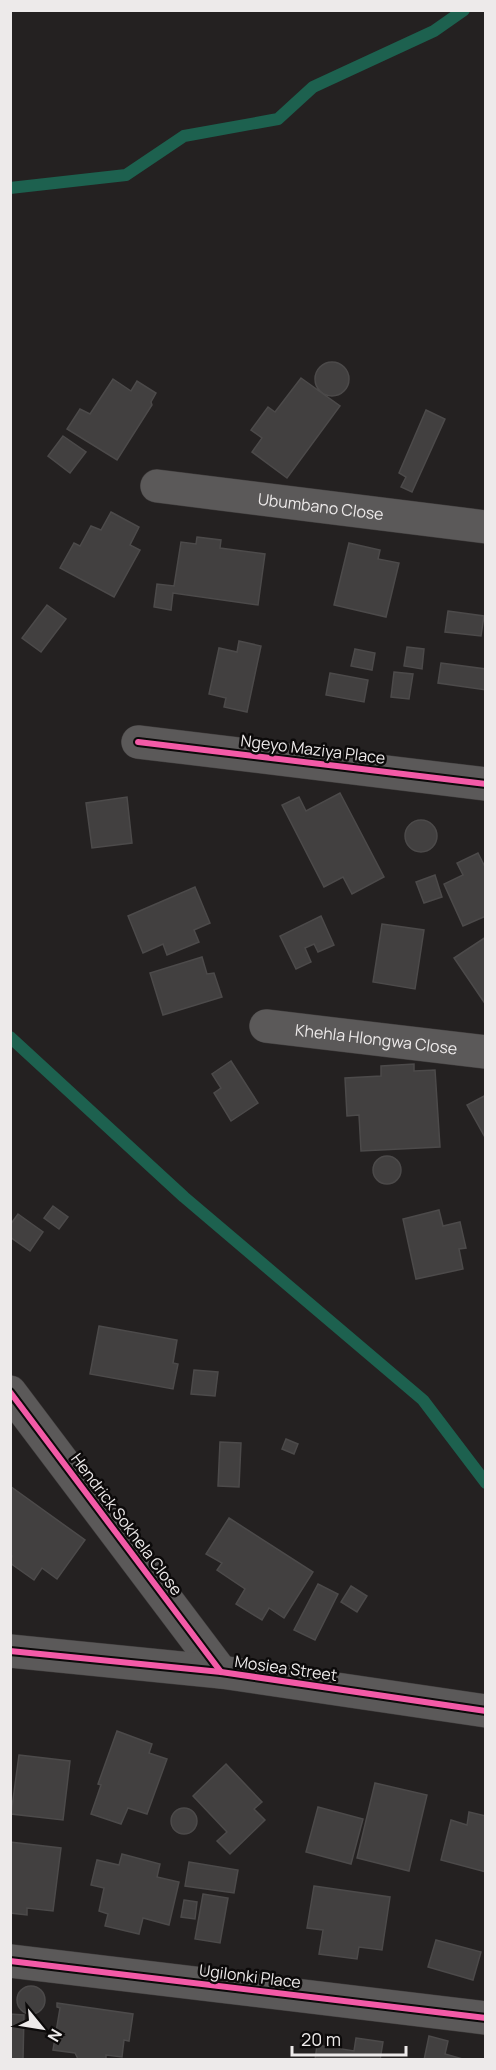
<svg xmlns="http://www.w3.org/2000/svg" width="496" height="2070" font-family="Manrope,sans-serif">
<rect width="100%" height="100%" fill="#242121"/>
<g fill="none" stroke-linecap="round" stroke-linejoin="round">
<g stroke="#1d614f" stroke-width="12">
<path d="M10 188 126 175 184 136 278 119 313 87 434 31 464 10"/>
<path d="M10 1037 184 1197 423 1400 486 1483"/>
</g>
</g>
<g fill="#424040" stroke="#4c4a4a" stroke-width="1.5">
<circle cx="332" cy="379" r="17"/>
<path d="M301 378 340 406 287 478 252 452 262 438 251 430 268 407 275 412Z"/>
<path d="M113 379 131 391 137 381 156 393 151 402 152 405 117 460 67 429 80 409 90 414Z"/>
<path d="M426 410 445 419 412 492 401 487 406 477 399 473Z"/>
<path d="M63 436 86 452 70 473 48 456Z"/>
<path d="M111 512 139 527 130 545 140 550 114 597 60 568 74 543 80 546 91 526 101 530Z"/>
<path d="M197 537 221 540 220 548 265 554 258 605 173 593 171 610 154 607 157 584 174 586 181 542 196 544Z"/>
<path d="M349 543 380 550 378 559 399 563 386 617 334 605Z"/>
<path d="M47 605 66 619 41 652 22 638Z"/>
<path d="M448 611 484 616 481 636 445 632Z"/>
<path d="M239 641 261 646 247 712 224 707 226 698 209 694 219 648 237 652Z"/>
<path d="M407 647 424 649 422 669 404 666Z"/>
<path d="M355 649 375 653 372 670 351 666Z"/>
<path d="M441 663 486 669V690L438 683Z"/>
<path d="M394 672 413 674 409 699 391 697Z"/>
<path d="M330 673 368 680 364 702 326 695Z"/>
<path d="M340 793 384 877 352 894 343 877 324 887 282 805 299 797 306 811Z"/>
<path d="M127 797 132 843 92 848 86 803Z"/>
<circle cx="421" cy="836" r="16"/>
<path d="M478 853 486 869V916L463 926 444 884 463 875 457 863Z"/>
<path d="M435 875 442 897 424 903 416 882Z"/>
<path d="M195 887 210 923 194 930 199 942 167 955 163 944 143 953 128 916Z"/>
<path d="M321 916 334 945 318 952 314 944 305 948 311 962 296 969 280 936Z"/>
<path d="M382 924 424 930 415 989 373 982Z"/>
<path d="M486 937V1005L454 958Z"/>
<path d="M202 957 207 974 214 973 222 997 163 1015 150 973Z"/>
<path d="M231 1061 258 1103 231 1121 214 1093 221 1088 212 1074Z"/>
<path d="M414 1064V1071L435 1070 440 1147 361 1151 359 1115 347 1116 345 1078 381 1076V1066Z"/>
<path d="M486 1095V1139L467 1105Z"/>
<circle cx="387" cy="1170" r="14"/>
<path d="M53 1206 68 1217 59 1229 44 1218Z"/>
<path d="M439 1210 443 1226 460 1222 466 1248 459 1249 463 1269 416 1279 403 1219Z"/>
<path d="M18 1214 43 1232 30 1251 10 1237V1225Z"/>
<path d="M99 1326 177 1340 173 1363 178 1364 173 1389 90 1374Z"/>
<path d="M194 1370 218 1372 215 1396 191 1394Z"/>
<path d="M286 1439 298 1444 294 1454 282 1449Z"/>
<path d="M220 1442 241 1443 239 1487 218 1486Z"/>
<path d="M10 1486 85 1540 57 1579 42 1568 34 1580 10 1563 12 1556 10 1555Z"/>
<path d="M229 1518 313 1572 284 1618 269 1608 262 1620 236 1604 245 1589 217 1570 222 1563 206 1554Z"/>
<path d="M318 1584 338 1594 315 1640 294 1630Z"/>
<path d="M351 1586 367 1596 357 1612 341 1602Z"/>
<path d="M117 1731 152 1744 149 1753 167 1759 147 1814 128 1808 121 1824 91 1814 101 1785 98 1784Z"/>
<path d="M19 1755 70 1761 63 1820 11 1814Z"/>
<path d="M226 1764 262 1802 254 1809 265 1820 230 1854 217 1841 227 1832 193 1796Z"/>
<path d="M375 1783 427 1795 409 1871 357 1858Z"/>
<path d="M318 1807 363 1819 351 1864 306 1852Z"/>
<circle cx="184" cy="1821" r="13"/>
<path d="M469 1812 486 1816V1872L441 1860 451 1820 467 1825Z"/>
<path d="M10 1842 61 1848 53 1911 27 1908V1915L10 1913Z"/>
<path d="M122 1854 160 1864 157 1877 179 1882 169 1925 143 1918 139 1934 105 1926 108 1914 99 1911 104 1888 91 1885 97 1860 119 1865Z"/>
<path d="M189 1862 238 1870 234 1893 185 1886Z"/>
<path d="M314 1886 390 1897 382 1950 359 1947 357 1959 319 1954 323 1930 307 1928Z"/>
<path d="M203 1894 228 1898 220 1943 195 1939Z"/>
<path d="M184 1900 197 1902 195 1919 181 1917Z"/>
<path d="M436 1940 481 1952 473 1980 428 1967Z"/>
<circle cx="31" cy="2000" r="14"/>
<path d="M57 2003 133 2014 129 2041 124 2040 122 2057 106 2055V2060H83L78 2059 75 2053 53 2050 60 2008 57 2007Z"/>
<path d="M10 2014 24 2015 23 2060H10Z"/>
<path d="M429 2036 448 2041 445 2054 466 2060H424Z"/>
<path d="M356 2038 383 2042 380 2060H315L317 2045 354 2051Z"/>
</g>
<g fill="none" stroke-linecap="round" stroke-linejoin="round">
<defs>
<g id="minor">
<path id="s1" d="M157 486 486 527"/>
<path d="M138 742 486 784"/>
<path id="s2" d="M266 1026 486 1052"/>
<path d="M10 1392 221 1672"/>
<path d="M10 1651 221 1672 486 1711"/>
<path d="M10 1961 486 2018"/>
</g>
</defs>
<use href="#minor" stroke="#3e3b3b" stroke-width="34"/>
<use href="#minor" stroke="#5b5959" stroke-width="33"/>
<defs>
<g id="cycleway">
<path d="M138 742 486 784"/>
<path d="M10 1392 221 1672"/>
<path d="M10 1651 221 1672 486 1711"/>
<path d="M10 1961 486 2018"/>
</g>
</defs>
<use href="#cycleway" stroke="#0c0a0a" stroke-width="10"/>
<use href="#cycleway" stroke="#f35aa7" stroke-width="6"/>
</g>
<g text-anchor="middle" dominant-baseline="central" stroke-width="5" stroke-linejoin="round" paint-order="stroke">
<g font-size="16" fill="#edeaea" stroke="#0c0a0a">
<text stroke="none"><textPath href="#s1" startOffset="165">Ubumbano Close</textPath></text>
<text transform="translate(313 749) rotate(7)">Ngeyo Maziya Place</text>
<text stroke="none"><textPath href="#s2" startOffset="111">Khehla Hlongwa Close</textPath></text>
<text transform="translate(127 1524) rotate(53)">Hendrick Sokhela Close</text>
<text transform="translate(286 1668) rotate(8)">Mosiea Street</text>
<text transform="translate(250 1976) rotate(7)">Ugilonki Place</text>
</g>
</g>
<rect width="496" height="2070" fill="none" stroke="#edeaea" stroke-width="24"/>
<g transform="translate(42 2028) rotate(120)" stroke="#0c0a0a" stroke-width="4.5" paint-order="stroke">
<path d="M0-4.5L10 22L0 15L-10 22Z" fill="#edeaea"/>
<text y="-9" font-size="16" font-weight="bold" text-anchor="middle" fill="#edeaea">N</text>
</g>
<path d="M292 2046v9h114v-9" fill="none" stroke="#edeaea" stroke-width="3"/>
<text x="301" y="2046" font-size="18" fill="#edeaea" stroke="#0c0a0a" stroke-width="4.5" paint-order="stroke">20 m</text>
</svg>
